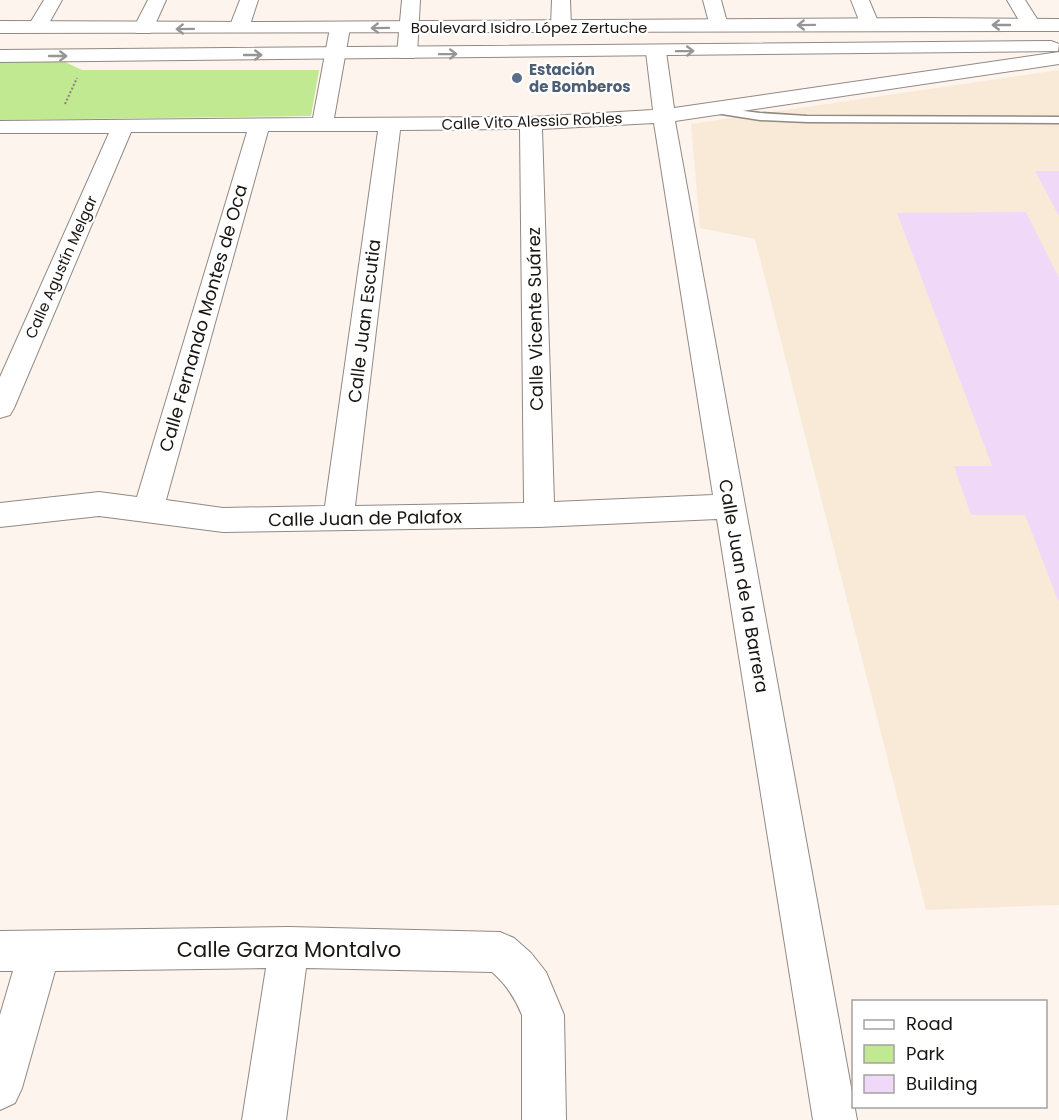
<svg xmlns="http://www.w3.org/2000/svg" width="1059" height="1120" font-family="Poppins,sans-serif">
<rect width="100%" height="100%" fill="#fdf4ee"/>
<path fill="#f9ead7" d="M1059 70V905L926 910 755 239 700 228 691 124Z"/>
<path fill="#c1e991" d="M61 60 82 70H319L311 116 0 120V61Z"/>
<g fill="#f0d8f8">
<path d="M1035 171H1059V216Z"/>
<path d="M1026 212 1059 278V603L1025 515H971L954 466H992L897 213Z"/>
</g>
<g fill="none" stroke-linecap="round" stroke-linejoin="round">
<defs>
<path id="service" d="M713 107 760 113 807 116 1059 117V123L807 122 760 120 709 112 707 110Z"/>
<g id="minor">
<path d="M44 0H62L44 32H30L27 28Z"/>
<path d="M148 0H166L153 29 150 33H136L133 29Z"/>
<path d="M240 0H258L249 28 246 32H232L229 28Z"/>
<path d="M402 0H420L417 54 414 58H400L397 54Z"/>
<path d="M552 0H570L571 26 568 30H554L551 26Z"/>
<path d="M703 0H721L728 26 725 30H711Z"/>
<path d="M851 0H869L879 24 876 28H862Z"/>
<path d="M1007 0H1025L1041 25 1038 29H1024Z"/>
<path d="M340 22 347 24 350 28 334 118 531 117 653 110 646 52 649 48H663L666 52 674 108 1059 52V64L675 121 857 1120H813L717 519 539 527 223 532 99 516 0 527V503L99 492 137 497 247 132H131L14 408 10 415 0 418V377L109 133H0V121L313 118 330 28 333 24ZM654 123 713 495 554 502 542 129ZM520 129 524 503 355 506 400 130ZM268 131H378L325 506 223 508 166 500Z"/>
<path d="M289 927 500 932 514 938 531 953 546 972 564 1015 566 1120H522V1015C515 998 506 984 492 972L306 968 286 1120H242L266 968 55 971 22 1088 15 1103 0 1110V1015L13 971H0V931Z"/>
</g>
<g id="secondary">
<path d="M927 18 1059 19V31L0 33V21L265 22Z"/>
<path d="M1051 41 1059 44 1058 51 0 62V50Z"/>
</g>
</defs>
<use href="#service" stroke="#918983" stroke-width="3"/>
<use href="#minor" stroke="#918983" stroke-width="2"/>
<use href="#secondary" stroke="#918983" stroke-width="2"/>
<path stroke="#8a8480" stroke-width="2" stroke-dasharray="2 2" stroke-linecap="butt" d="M65 104 77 78"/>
<use href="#service" fill="#fff" fill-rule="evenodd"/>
<use href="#minor" fill="#fff" fill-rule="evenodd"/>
<use href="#secondary" fill="#fff" fill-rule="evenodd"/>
</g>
<defs><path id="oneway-shaft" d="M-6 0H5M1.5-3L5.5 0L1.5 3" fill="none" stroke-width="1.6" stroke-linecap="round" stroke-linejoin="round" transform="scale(1.5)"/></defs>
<g stroke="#989695">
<use href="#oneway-shaft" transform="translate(806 25) rotate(179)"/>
<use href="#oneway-shaft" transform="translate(1001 25) rotate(-180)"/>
<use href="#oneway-shaft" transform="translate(380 28) rotate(179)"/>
<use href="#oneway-shaft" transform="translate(185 29) rotate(179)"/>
<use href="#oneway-shaft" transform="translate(685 51) rotate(-1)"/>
<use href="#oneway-shaft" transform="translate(448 54) rotate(-1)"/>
<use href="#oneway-shaft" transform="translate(253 55)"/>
<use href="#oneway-shaft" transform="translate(58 56)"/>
</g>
<circle fill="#5c6f8a" stroke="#fff" stroke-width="2" cx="517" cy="78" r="6"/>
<g text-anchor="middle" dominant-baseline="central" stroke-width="4.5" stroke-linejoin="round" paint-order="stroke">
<g font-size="15" fill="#191613" stroke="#fff">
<text x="529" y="27">Boulevard Isidro López Zertuche</text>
<text transform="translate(532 121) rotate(-2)">Calle Vito Alessio Robles</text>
<text transform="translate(61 267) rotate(-66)">Calle Agustín Melgar</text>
</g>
<g font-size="15" font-weight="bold" fill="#4e5e75" stroke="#fff" text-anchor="start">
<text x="529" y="69">Estación<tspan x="529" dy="17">de Bomberos</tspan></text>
</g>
<g font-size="18" fill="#191613" stroke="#fff">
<text transform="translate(203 318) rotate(-74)">Calle Fernando Montes de Oca</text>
<text transform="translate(535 319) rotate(-91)">Calle Vicente Suárez</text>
<text transform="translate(364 321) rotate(-83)">Calle Juan Escutia</text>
<text transform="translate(365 518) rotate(-1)">Calle Juan de Palafox</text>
<text transform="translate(744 586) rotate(80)">Calle Juan de la Barrera</text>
</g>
<g font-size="21" fill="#191613" stroke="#fff">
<text x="289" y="949">Calle Garza Montalvo</text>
</g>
</g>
<rect x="852" y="1000" width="195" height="108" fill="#ffffff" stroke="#a3a2a1" stroke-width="1.5"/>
<rect x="864" y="1020" width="30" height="9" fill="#ffffff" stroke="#a3a2a1" stroke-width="1.5"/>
<text x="906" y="1030" font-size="18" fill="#191613">Road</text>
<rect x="864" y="1045" width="30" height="18" fill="#c1e991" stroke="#a3a2a1" stroke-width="1.5"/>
<text x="906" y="1060" font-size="18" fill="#191613">Park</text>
<rect x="864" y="1075" width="30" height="18" fill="#f0d8f8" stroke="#a3a2a1" stroke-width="1.5"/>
<text x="906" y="1090" font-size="18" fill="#191613">Building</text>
</svg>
